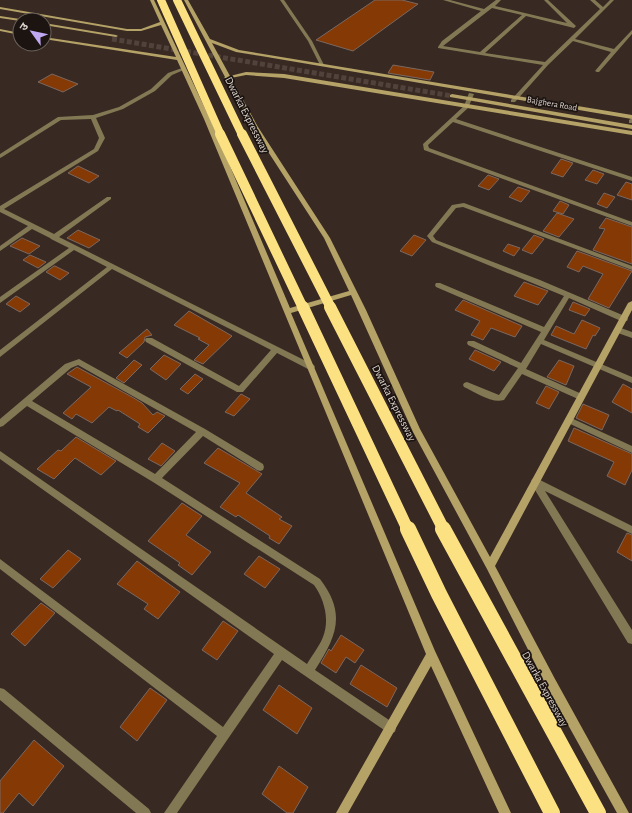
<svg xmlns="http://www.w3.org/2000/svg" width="632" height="813" font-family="'Alegreya Sans','Noto Sans Devanagari',sans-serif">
<rect width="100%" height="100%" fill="#382922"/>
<g fill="#853905" stroke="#7a6860">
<path d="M375 0H402L418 4 353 51 316 40Z"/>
<path d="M393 65 434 72 430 80 388 73Z"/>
<path d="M52 74 78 84 63 92 38 82Z"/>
<path d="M561 159 573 163 563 177 551 173Z"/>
<path d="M78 166 99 176 89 183 68 173Z"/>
<path d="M593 170 604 174 597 184 585 180Z"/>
<path d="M488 175 499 179 489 190 478 186Z"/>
<path d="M626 182 632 184V200L617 195Z"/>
<path d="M518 187 530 191 521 202 509 197Z"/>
<path d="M604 193 615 197 607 208 597 204Z"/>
<path d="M560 201 569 205 563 214 553 211Z"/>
<path d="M557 213 574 219 559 237 543 231Z"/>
<path d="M606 218 632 227V264L593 250 605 229 599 228Z"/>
<path d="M78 230 100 240 89 248 67 238Z"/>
<path d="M414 235 426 240 412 256 400 251Z"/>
<path d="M534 235 544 239 532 254 522 250Z"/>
<path d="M22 238 40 246 29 254 10 246Z"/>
<path d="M508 244 520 248 514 256 503 251Z"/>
<path d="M577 251 632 271 609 308 588 299 603 274 583 266 579 272 567 267Z"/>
<path d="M30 255 46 262 38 268 23 260Z"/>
<path d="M54 266H55L69 273 60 280 46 272Z"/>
<path d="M524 282 548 291 538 305 514 296Z"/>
<path d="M16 296 30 304 20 312 6 304Z"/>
<path d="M463 300 522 326 515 337 491 328 483 340 471 335 480 321 455 310Z"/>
<path d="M573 302 590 309 585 316 569 310Z"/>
<path d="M189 311 232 336 203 364 194 360 209 345 198 339 200 338 174 325Z"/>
<path d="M582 320 600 328 595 336 593 335 586 349 551 335 556 326 574 334Z"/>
<path d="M147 329 152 335 145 337 144 342 127 358 119 353Z"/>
<path d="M475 350 501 362 494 371 469 359Z"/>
<path d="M164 355 181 364 166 380 150 369Z"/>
<path d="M134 360 142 365 124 383 116 378Z"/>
<path d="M559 360 574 366 566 385 547 377Z"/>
<path d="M77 367 132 397 142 403 153 415 157 412 165 416 148 433 138 427 140 424 118 410 117 411 109 407 92 423 76 414 72 419 63 413 91 387 67 374Z"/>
<path d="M195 374 203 379 188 394 180 389Z"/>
<path d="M623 384 632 389V413L612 402Z"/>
<path d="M546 386 559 392 549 409 536 403Z"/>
<path d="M241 394 250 399 234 416 225 412Z"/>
<path d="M583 404 609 415 602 430 576 418Z"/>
<path d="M574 428 632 454V470L625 485 607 476 614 462 568 441Z"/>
<path d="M76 437 116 461 101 475 75 458 54 479 37 469 58 450 61 451Z"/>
<path d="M162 443 175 451 161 466 148 459Z"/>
<path d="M218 448 262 474 246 493 282 517 279 519 292 526 279 544 269 538 270 536 238 515 236 517 220 507 240 483 204 463Z"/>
<path d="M182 503 202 516 186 535 211 552 192 575 178 565 180 563 148 541Z"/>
<path d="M627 533 632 535V561L617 552Z"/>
<path d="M68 550 81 559 53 588 40 579Z"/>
<path d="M259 556 280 569 265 588 244 574Z"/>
<path d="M137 561 180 592 158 619 144 609 148 604 117 584Z"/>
<path d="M41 603 55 613 25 646 11 634Z"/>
<path d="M223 621 238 631 217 660 202 650Z"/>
<path d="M341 635 364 650 355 663 346 657 336 673 321 663 329 649 331 651Z"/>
<path d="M361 665 397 688 387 707 350 684Z"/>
<path d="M279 685 312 708 297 734 263 710Z"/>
<path d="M150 688 167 700 137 741 120 727Z"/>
<path d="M34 740 64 766 33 806 19 793 3 813H0V781Z"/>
<path d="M279 766 308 787 293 813H287L262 794Z"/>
</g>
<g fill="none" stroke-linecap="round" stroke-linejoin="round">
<path stroke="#51433c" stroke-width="5" stroke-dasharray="5 2.5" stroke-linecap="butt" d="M112 39 452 96"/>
<g fill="#837854" fill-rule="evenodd">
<path d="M280 0H284L312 41 324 65V66L320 65 308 41Z"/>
<path d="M443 0H450L484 9 496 0H501L495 6 567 23 544 0H548L576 26 574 28 526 16 485 53 545 62 600 9 590 0H595L603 7 610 0H614L575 39 614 49 632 30V34L599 72H597L595 71 611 52 573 41 548 65 515 102H511V100L543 65 438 48V47L442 41 481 11ZM492 8 522 15 480 52 443 46Z"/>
<path d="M182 68 186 69 172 75 155 91 123 109 96 118 105 138 98 151 4 209 54 234 107 197H111V199L59 237 314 365 315 367 314 369H308L277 353 243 392H237L146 342 145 340 146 338H152L239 386 271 350 112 269 0 357V350L107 267 74 250 0 303V297L69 248 51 239 50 238 32 229 0 251V246L28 226 0 212V206L94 149 99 138 91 119 61 120 2 157 0 158V154L58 117 93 115 119 107 151 89 168 73Z"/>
<path d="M469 93 474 94 468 108 456 119 632 177V181L453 122 428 145 429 148 632 222V226L424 150 423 144 464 106Z"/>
<path d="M632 118V123H629V120Z"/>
<path d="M464 203 632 266V270L463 207 456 208 433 236 436 240 540 280 627 317 628 319 627 321H621L569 298 544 340 632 377V383L541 344 526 369 584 395 585 397 584 399H578L522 374 504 400C492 404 475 392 464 387L463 385 464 383 467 382 499 395 518 368 468 345 467 343 468 341H474L521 363 541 332 436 287 435 285 436 283H440L544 327 564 296 432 242 427 236 452 205Z"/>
<path d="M618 327 632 332V338L615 332 614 330Z"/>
<path d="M79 359 205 429 263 464 264 467 263 470 260 471 257 470 203 436 162 478 320 579C347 614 336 637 315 670L395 724 396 728 395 732 391 733 387 732 282 660 177 813H164L217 736 0 569V559L223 727 274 654 0 459V451L307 664C312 655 319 647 323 637 330 619 324 599 314 585L153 482 27 406 3 426 0 427V419L65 364ZM78 365 196 432 155 474 32 401 71 368Z"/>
<path d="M569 417 632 446V453L566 422 565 420 566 418Z"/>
<path d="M536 478 632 526V534L545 491 632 630V644L628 643 532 485 531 482 532 479Z"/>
<path d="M0 688 4 689 149 809 151 813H136L0 700Z"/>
</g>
<g fill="#b4a267" fill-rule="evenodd">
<path d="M150 0H154L210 119 290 308 349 291 324 238 252 127 227 79 224 78 225 77 184 0H188L210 39 239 50 632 115V119L261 56 236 52 212 43 230 76 246 72 284 74 632 131V135L284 78 246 75 231 78 258 127 330 238 366 310 420 429 490 557 628 303 632 301V310L495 566 555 679 629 813H617L547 687 487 569 413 432 351 295 291 313 435 651 511 813H499L431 666 348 813H336L426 654 204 119 177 60 44 39V37L176 57 161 25 141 31H127L0 9V7L127 29H141L160 22Z"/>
<path d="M0 16 20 19 22 20H20V21L0 18Z"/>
<path d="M44 23 116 35 118 36 116 37 44 25Z"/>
<path d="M0 29 20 33V35L0 31Z"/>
<path d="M452 94 632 125V129L450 97V95Z"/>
</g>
<g stroke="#fce182" stroke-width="8">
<path d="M161 0 221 135"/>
<path d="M177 0 242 135"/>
</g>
<g stroke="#fce182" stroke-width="10">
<path d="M220 134 303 308"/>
<path d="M242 134 331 308"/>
</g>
<g stroke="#fce182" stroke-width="12">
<path d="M303 307 408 530"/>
<path d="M330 307 444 530"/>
</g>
<g stroke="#fce182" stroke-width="16">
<path d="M408 529 439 594 552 813"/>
<path d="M443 529 598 813"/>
</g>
</g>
<g text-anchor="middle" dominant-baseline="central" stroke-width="3.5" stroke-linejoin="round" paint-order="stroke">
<g font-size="9" fill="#ded4cf" stroke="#1b1410">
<text transform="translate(552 104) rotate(10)">Bajghera Road</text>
</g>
<g font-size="11" fill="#ded4cf" stroke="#1b1410">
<text transform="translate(247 115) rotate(63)">Dwarka Expressway</text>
<text transform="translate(394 403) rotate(63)">Dwarka Expressway</text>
<text transform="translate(545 689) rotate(61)">Dwarka Expressway</text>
</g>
</g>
<g transform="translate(32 32) rotate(303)"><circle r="19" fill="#1b1410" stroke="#69615c"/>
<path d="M0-3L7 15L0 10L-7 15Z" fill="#c1a8f3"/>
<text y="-6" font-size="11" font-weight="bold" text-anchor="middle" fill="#ded4cf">उ</text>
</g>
</svg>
